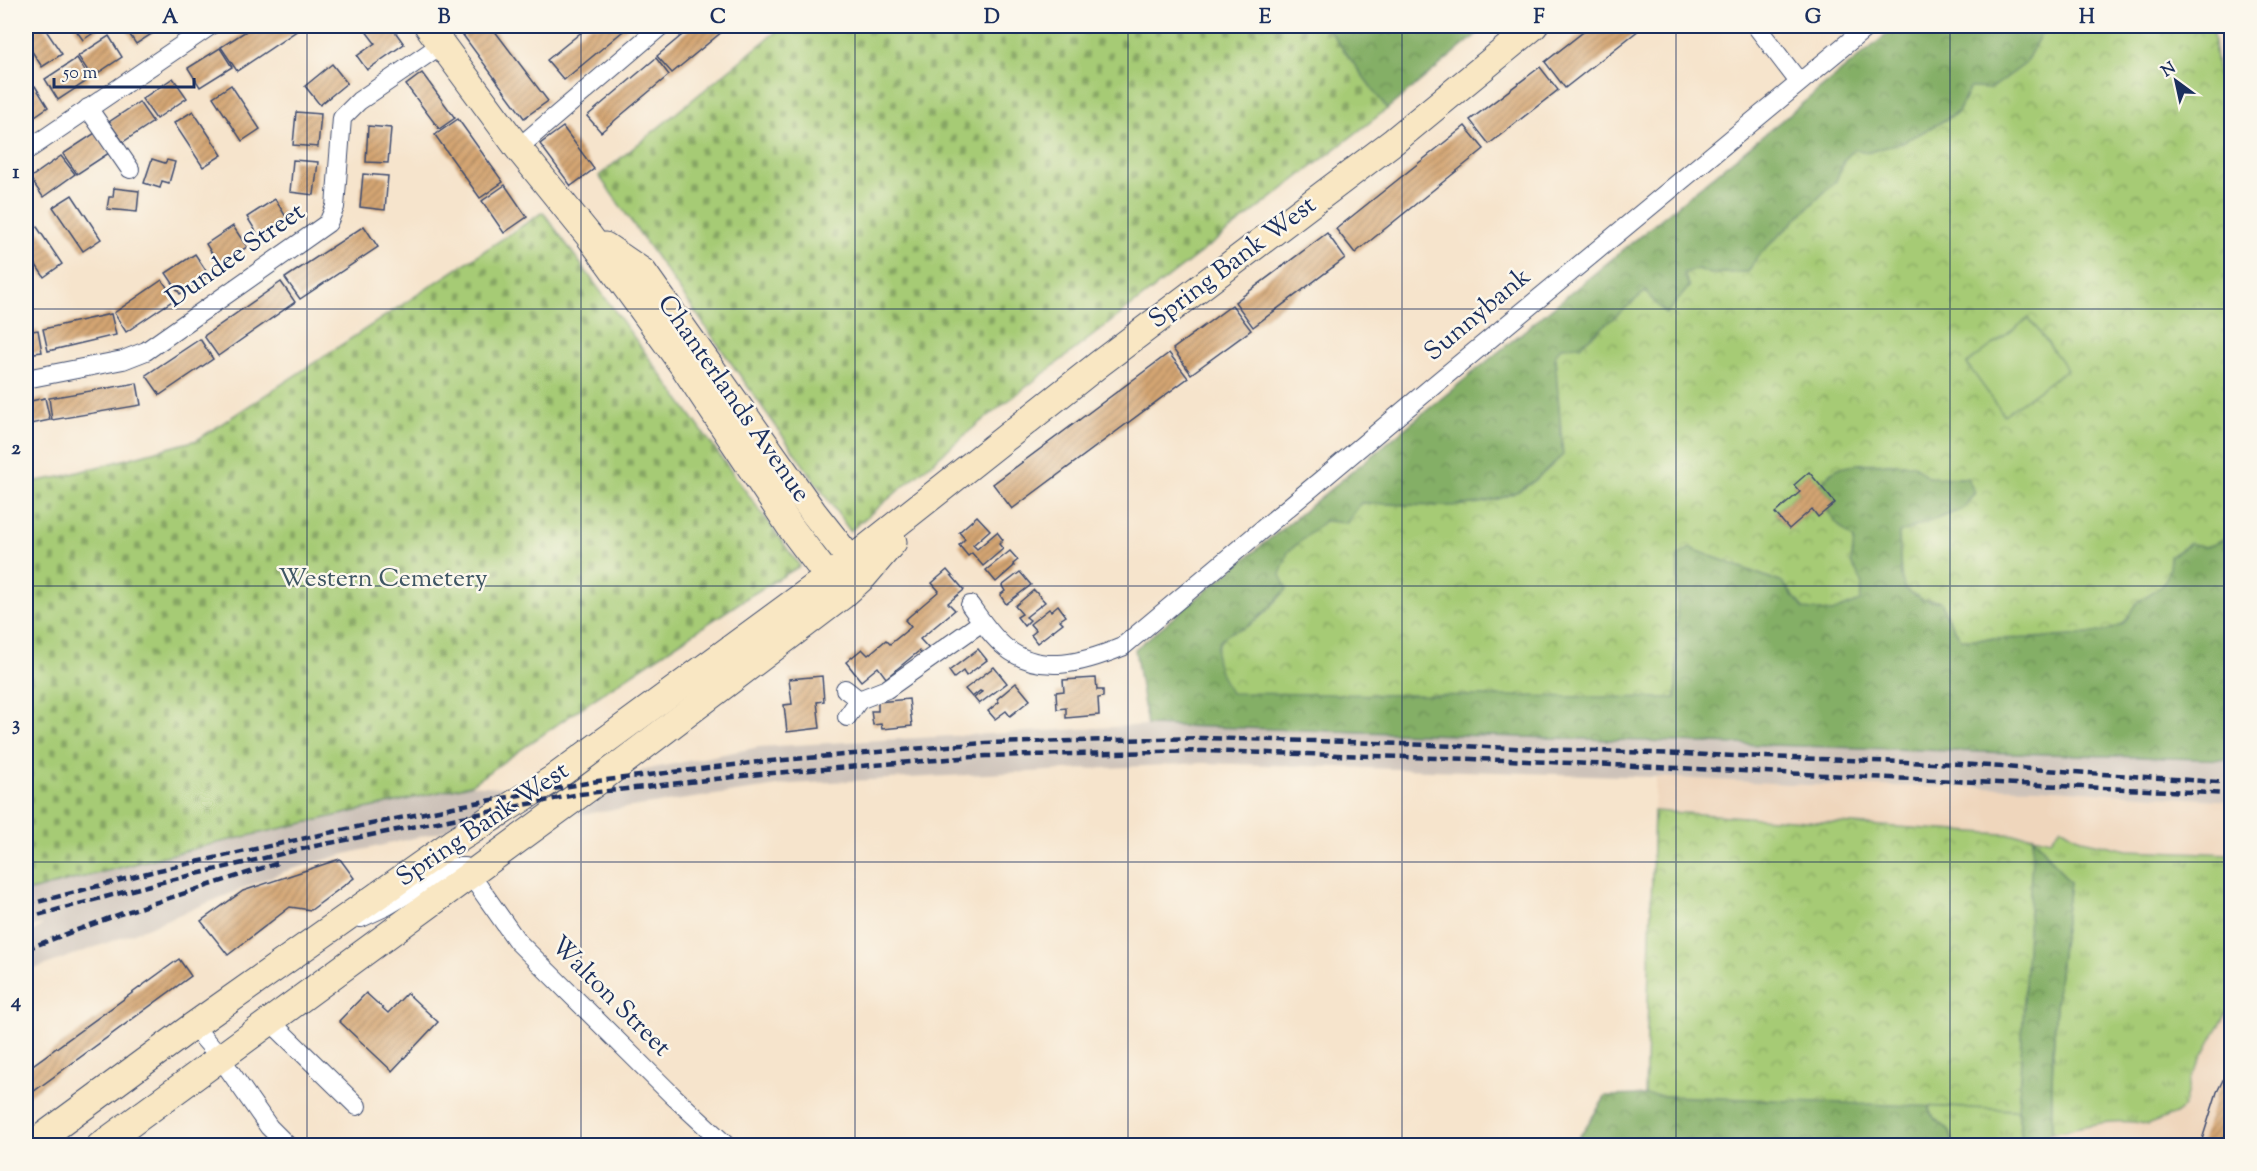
<svg xmlns="http://www.w3.org/2000/svg" width="2257" height="1171" font-family="'Sorts Mill Goudy',serif">
<defs>
<pattern id="grass-tufts" width="24" height="20" patternUnits="userSpaceOnUse" patternTransform="scale(1.5)"><rect width="24" height="20" fill="#a6cb75"/><path d="M3 7l-1-3M5 7V3M7 7l1-3M15 17l-1-3M17 17v-4M19 17l1-3" fill="none" stroke="#86a563"/></pattern>
<pattern id="forest-crowns" width="20" height="18" patternUnits="userSpaceOnUse" patternTransform="scale(1.5)"><rect width="20" height="18" fill="#84af66"/><path d="M2 6a3 3 0 1 1 6 0M12 15a3 3 0 1 1 6 0" fill="none" stroke="#6b8f57"/></pattern>
<pattern id="cemetery-stones" width="16" height="16" patternUnits="userSpaceOnUse" patternTransform="scale(1.5)"><rect width="16" height="16" fill="#a6cb75"/><path d="M2 7V4a2 2 0 0 1 4 0v3zM10 15v-3a2 2 0 0 1 4 0v3z" fill="#86a563"/></pattern>
<pattern id="park-crowns" width="20" height="18" patternUnits="userSpaceOnUse" patternTransform="scale(1.5)"><rect width="20" height="18" fill="#a6cb75"/><path d="M2 6a3 3 0 1 1 6 0M12 15a3 3 0 1 1 6 0" fill="none" stroke="#86a563"/></pattern>
<pattern id="building-hatch" width="6" height="6" patternUnits="userSpaceOnUse" patternTransform="scale(1.5)"><rect width="6" height="6" fill="#d4a572"/><path d="M-1 1l2-2M0 6l6-6M5 7l2-2" fill="none" stroke="#ab8761"/></pattern>
</defs>
<rect width="100%" height="100%" fill="#fbf7ec"/>
<filter id="ink" filterUnits="userSpaceOnUse"><feTurbulence type="fractalNoise" baseFrequency=".0167" numOctaves="2"/><feDisplacementMap in="SourceGraphic" scale="12" xChannelSelector="R" yChannelSelector="G"/><feConvolveMatrix kernelMatrix="1 2 1 2 8 2 1 2 1" color-interpolation-filters="sRGB"/></filter>
<filter id="wash" filterUnits="userSpaceOnUse"><feTurbulence type="fractalNoise" baseFrequency=".008" numOctaves="4" result="noise"/><feDisplacementMap in="SourceGraphic" scale="24" xChannelSelector="R" yChannelSelector="G"/><feGaussianBlur stdDeviation="1.35" result="paint"/><feColorMatrix in="noise" values="0 0 0 0 0 0 0 0 0 0 0 0 0 0 0 0 0 1.4 0 .05"/><feComposite in="paint" operator="in"/></filter>
<g filter="url(#wash)">
<rect width="100%" height="100%" fill="#f6e4cc"/>
<path fill="#efd6bc" d="M1656 777 1807 785 2037 788 2231 801V1145L1574 1146 1606 1096 1645 1095 2017 1110 2033 836 1654 811Z"/>
<g fill="#cdc2b9">
<path d="M1147 725 2232 760 2231 801 2037 788 1807 785 1656 777 1203 763 791 784 576 815 643 770 759 747Z"/>
<path d="M470 785 512 788 444 831 349 853 286 871 134 933 26 972V937L43 924 26 928V892L204 846Z"/>
</g>
<g fill="url(#grass-tufts)" stroke="#607d6a" stroke-width="1.5">
<path d="M2061 827 2082 840 2127 850 2231 854V1007L2216 1031 2190 1080 2184 1107 2175 1114 2147 1125C2117 1116 2082 1127 2052 1133 2050 1049 2058 966 2070 883L2033 836 2051 840Z"/>
<path d="M1928 1106 2018 1110 2023 1145H1954L1950 1132 1931 1114Z"/>
</g>
<g fill="url(#forest-crowns)" stroke="#506f62" stroke-width="1.5">
<path d="M1326 26H1487L1387 109Z"/>
<path d="M1897 26H2045L2025 64 1991 89 1970 88 1958 112 1938 124 1904 142 1845 159 1836 181 1758 256 1748 272 1710 274 1698 269 1685 274 1689 287 1666 314 1645 292 1580 346 1555 356 1563 455C1547 470 1531 486 1512 494 1470 513 1406 504 1361 503L1347 523 1325 521 1309 536 1287 589 1267 610 1245 628 1231 632 1217 647 1676 698 1678 556 1690 548 1783 583 1794 598 1862 582 1850 564 1854 540 1837 524 1827 510 1835 503 1820 486C1824 481 1828 474 1833 471 1852 459 1891 465 1913 464L1928 477 1967 478 1975 492 1963 509 1899 534 1901 576 1922 600 1941 601 1947 617 1961 639C1994 638 2097 641 2122 624 2129 619 2131 607 2138 602 2160 584 2168 590 2170 556L2191 543 2205 547 2231 536V760L1147 725 1135 649Z"/>
<path d="M2033 836 2070 883C2058 966 2050 1049 2052 1133L2023 1146 2018 1110Z"/>
<path d="M1645 1095 1928 1106 1931 1114 1950 1132 1954 1145H1574L1606 1096Z"/>
</g>
<g fill="url(#cemetery-stones)" stroke="#607d6a" stroke-width="1.5">
<path d="M783 26H1326L1387 109 978 424 850 531 599 176Z"/>
<path d="M543 212 800 566 748 597 591 701 470 785 204 846 26 892V483L60 477 197 440Z"/>
</g>
<g fill="url(#park-crowns)" stroke="#607d6a" stroke-width="1.5">
<path d="M2045 26H2212L2232 185 2231 536 2205 547 2190 543 2170 556C2168 590 2161 584 2138 602 2131 607 2129 619 2122 624 2097 641 1994 638 1961 639L1947 617 1941 601 1923 600 1905 589 1901 576 1899 533 1963 509 1975 493 1967 478 1928 477 1913 464C1891 465 1851 459 1833 471 1828 474 1824 481 1820 486L1809 472 1794 485 1800 492 1775 513 1789 529 1812 509 1818 517 1827 510 1837 524 1854 540 1851 563 1862 582 1860 601 1832 612 1804 609 1783 583 1690 548 1678 556 1676 698 1231 693C1219 673 1204 646 1232 632 1236 630 1241 630 1246 627 1262 618 1275 602 1287 589L1280 575 1288 552 1325 521 1347 523 1361 503C1406 504 1470 513 1512 494 1532 486 1547 470 1563 455L1555 356 1561 347 1580 346 1645 292 1666 314 1689 287 1684 273 1698 269 1710 274 1748 272 1758 256 1836 181 1845 159 1854 150 1870 152 1904 142 1938 124 1958 113 1970 88 1991 89 2025 64Z"/>
<path d="M1654 811 2033 836 2018 1110 1645 1095Z"/>
</g>
<path fill="#a6cb75" stroke="#607d6a" stroke-width="1.5" d="M2029 318 2067 369 2004 415 1967 364Z"/>
<g id="blocks">
<g fill="url(#building-hatch)">
<path d="M26 26H43L62 54 42 67 26 42Z"/>
<path d="M73 26H101L102 27 83 40Z"/>
<path d="M124 26H164L136 44Z"/>
<path d="M254 26H304L237 71 221 47Z"/>
<path d="M362 26H391L404 44 367 70 357 56 375 43Z"/>
<path d="M468 26H491L548 101 524 118 460 31Z"/>
<path d="M589 26H626L628 27 564 80 547 60Z"/>
<path d="M693 26H729L672 73 657 56Z"/>
<path d="M1591 26H1644L1565 88 1545 62Z"/>
<path d="M109 36 122 57 92 77 78 56Z"/>
<path d="M220 48 232 67 200 87 188 68Z"/>
<path d="M77 58 90 79 58 100 45 79Z"/>
<path d="M656 58 669 75 601 132 587 116Z"/>
<path d="M332 64 347 83 320 105 305 86Z"/>
<path d="M1540 67 1558 90 1489 144 1470 120Z"/>
<path d="M422 73 455 118 439 129 406 85Z"/>
<path d="M173 78 187 98 156 119 142 99Z"/>
<path d="M231 85 260 129 242 141 213 97Z"/>
<path d="M35 86 48 107 26 122V92Z"/>
<path d="M139 102 153 122 123 142 109 122Z"/>
<path d="M193 111 222 155 203 167 174 123Z"/>
<path d="M296 112 321 114 318 147 293 145Z"/>
<path d="M458 119 503 182 480 198 435 135Z"/>
<path d="M368 126 391 128 388 163 366 162Z"/>
<path d="M1465 126 1484 149 1355 253 1336 229Z"/>
<path d="M563 127 594 169 571 186 540 144Z"/>
<path d="M95 133 109 153 77 174 63 154Z"/>
<path d="M61 156 75 174 43 197 30 178Z"/>
<path d="M152 159 165 163 167 160 175 162 169 183 162 181 160 188 144 183Z"/>
<path d="M293 160 318 162 314 195 290 192Z"/>
<path d="M363 174 388 176 385 210 360 207Z"/>
<path d="M505 185 527 217 504 233 482 201Z"/>
<path d="M114 188 139 191 137 212 107 209 109 197H113Z"/>
<path d="M72 195 101 239 83 251 53 207Z"/>
<path d="M275 199 288 220 260 238 247 217Z"/>
<path d="M33 221 62 264 44 277 26 250V225Z"/>
<path d="M233 226 247 247 219 265 206 244Z"/>
<path d="M364 226 378 247 300 299 285 278Z"/>
<path d="M1327 233 1345 258 1253 327 1235 302Z"/>
<path d="M195 254 209 275 180 294 166 273Z"/>
<path d="M162 280 175 299 126 332 114 313Z"/>
<path d="M281 282 295 302 218 356 204 336Z"/>
<path d="M1232 305 1251 330 1191 374 1173 349Z"/>
<path d="M111 314 116 335 48 351 43 329Z"/>
<path d="M38 330 42 352 26 354V332Z"/>
<path d="M200 339 213 359 160 395 146 375Z"/>
<path d="M1169 353 1188 378 1012 509 993 484Z"/>
<path d="M137 383 141 405 52 420 49 398Z"/>
<path d="M45 398 50 420 26 425V402Z"/>
<path d="M1809 472 1835 503 1818 517 1812 509 1789 529 1775 513 1800 492 1794 485Z"/>
<path d="M977 516 990 530 973 545 977 549 997 532 1003 540 999 544 1003 549 983 566 972 553 968 556 959 545 965 539 959 532Z"/>
<path d="M1010 551 1018 560 1013 564 1014 566 996 582 986 570Z"/>
<path d="M947 570 964 590 948 603 955 610 920 639 930 650 923 656 919 651 886 678 878 667 861 681 846 662 862 649 868 655 886 640 890 644 911 627 905 620 939 591 932 583Z"/>
<path d="M1020 572 1031 585 1006 604 1000 595 1005 591 1002 586Z"/>
<path d="M1034 590 1045 602 1026 617 1030 620 1024 626 1017 617 1022 614 1015 606Z"/>
<path d="M1058 605 1066 616 1060 620 1063 623 1037 643 1031 635 1036 631 1030 624 1049 609 1051 611Z"/>
<path d="M978 649 987 660 966 676 963 671 954 678 949 671Z"/>
<path d="M994 667 1007 683 979 704 974 698 982 692 980 691 972 697 965 689Z"/>
<path d="M822 676 824 701 817 702 820 728 787 732 784 705 792 704 789 679Z"/>
<path d="M1096 678 1097 690H1103V697L1098 698 1099 715 1066 718V708L1057 709 1056 692 1064 691 1063 680Z"/>
<path d="M1016 683 1030 700 1010 716 1006 711 995 719 988 711 999 702 997 699Z"/>
<path d="M909 699 912 726 882 729 881 724 873 725 871 711H878V702Z"/>
<path d="M340 859 354 878 311 910 290 907 228 955 201 921 243 891Z"/>
<path d="M179 959 191 976 26 1097V1070Z"/>
<path d="M366 993 388 1013 407 993 438 1022 392 1071 339 1021Z"/>
<path d="M2232 1062V1146H2200L2217 1092Z"/>
</g>
</g>
</g>
<g filter="url(#ink)">
<use href="#blocks" fill-opacity="0" stroke="#3c4a6e" stroke-width="1.5"/>
<g fill="none" stroke-linecap="round" stroke-linejoin="round">
<defs>
<g id="street">
<path d="M1756 26 1799 82"/>
<path d="M88 108 130 169"/>
<path d="M518 148 661 26"/>
<path d="M26 151 210 26"/>
<path d="M26 379 123 360 146 351 328 223 335 207 342 118 359 101 442 44"/>
<path d="M970 605C981 620 992 637 1006 648 1042 676 1085 662 1122 647L1433 386 1868 26"/>
<path d="M845 689 859 700 847 717"/>
<path d="M859 700 887 689 982 622"/>
<path d="M361 918 387 906 452 867H465L517 941 672 1095 727 1146"/>
<path d="M270 1021 357 1106"/>
<path d="M193 1026 220 1057 269 1127 288 1146"/>
</g>
<g id="secondary">
<path d="M428 26 518 148 589 236 682 364 791 528 838 590"/>
<path d="M605 246 643 272 813 512 861 573"/>
<path d="M30 1146 193 1026 452 843 553 779 850 561 1099 364 1394 141 1534 26"/>
<path d="M100 1146 598 781 842 596 864 576 893 542"/>
</g>
</defs>
<use href="#street" stroke="#3c4a6e" stroke-width="20"/>
<use href="#secondary" stroke="#3c4a6e" stroke-width="29"/>
<use href="#street" stroke="#fff" stroke-width="18"/>
<use href="#secondary" stroke="#f9e7c3" stroke-width="27"/>
<g stroke="#1b2f5e" stroke-width="4.5" stroke-dasharray="9 4.5" stroke-linecap="butt">
<path d="M26 905 155 871 347 829 453 807 598 781 759 762 985 743 1203 738 1347 742 1960 764 2232 783"/>
<path d="M26 918 158 883 315 846 580 794 761 774 986 756 1203 751 1506 760 2232 794"/>
<path d="M26 949 120 914 278 863"/>
</g>
</g>
</g>
<path fill="none" stroke="#1b2f5e" stroke-width="1.5" stroke-opacity="0.55" d="M307 26V1146M581 26V1146M855 26V1146M1128 26V1146M1402 26V1146M1676 26V1146M1950 26V1146M26 309H2232M26 586H2232M26 862H2232"/>
<g text-anchor="middle" dominant-baseline="central" stroke-width="5" stroke-linejoin="round" paint-order="stroke">
<g font-size="26" fill="#1b2f5e" stroke="#fbf7ec">
<text transform="translate(236 256) rotate(-35)">Dundee Street</text>
<text transform="translate(1233 263) rotate(-37)">Spring Bank West</text>
<text transform="translate(1478 315) rotate(-40)">Sunnybank</text>
<text transform="translate(733 399) rotate(55)">Chanterlands Avenue</text>
<text transform="translate(483 825) rotate(-34)">Spring Bank West</text>
<text transform="translate(610 997) rotate(45)">Walton Street</text>
</g>
<g font-size="26" fill="#3e5664" stroke="#fbf7ec">
<text x="383" y="579">Western Cemetery</text>
</g>
</g>
<rect width="2257" height="1171" fill="none" stroke="#fbf7ec" stroke-width="66"/>
<g transform="translate(2176 81) rotate(327)" stroke="#fbf7ec" stroke-width="4.5" paint-order="stroke">
<path d="M0-4.5L10 22L0 15L-10 22Z" fill="#1b2f5e"/>
<text y="-9" font-size="16" font-weight="bold" text-anchor="middle" fill="#1b2f5e">N</text>
</g>
<path d="M54 78v9h140v-9" fill="none" stroke="#1b2f5e" stroke-width="3"/>
<text x="63" y="78" font-size="18" fill="#1b2f5e" stroke="#fbf7ec" stroke-width="4.5" paint-order="stroke">50 m</text>
<rect x="33" y="33" width="2191" height="1105" fill="none" stroke="#1b2f5e" stroke-width="2"/>
<g font-size="20" text-anchor="middle" font-weight="bold" fill="#1b2f5e">
<text x="170" y="23">A</text>
<text x="444" y="23">B</text>
<text x="718" y="23">C</text>
<text x="992" y="23">D</text>
<text x="1265" y="23">E</text>
<text x="1539" y="23">F</text>
<text x="1813" y="23">G</text>
<text x="2087" y="23">H</text>
<text x="16" y="178">1</text>
<text x="16" y="454">2</text>
<text x="16" y="730">3</text>
<text x="16" y="1007">4</text>
</g>
</svg>
